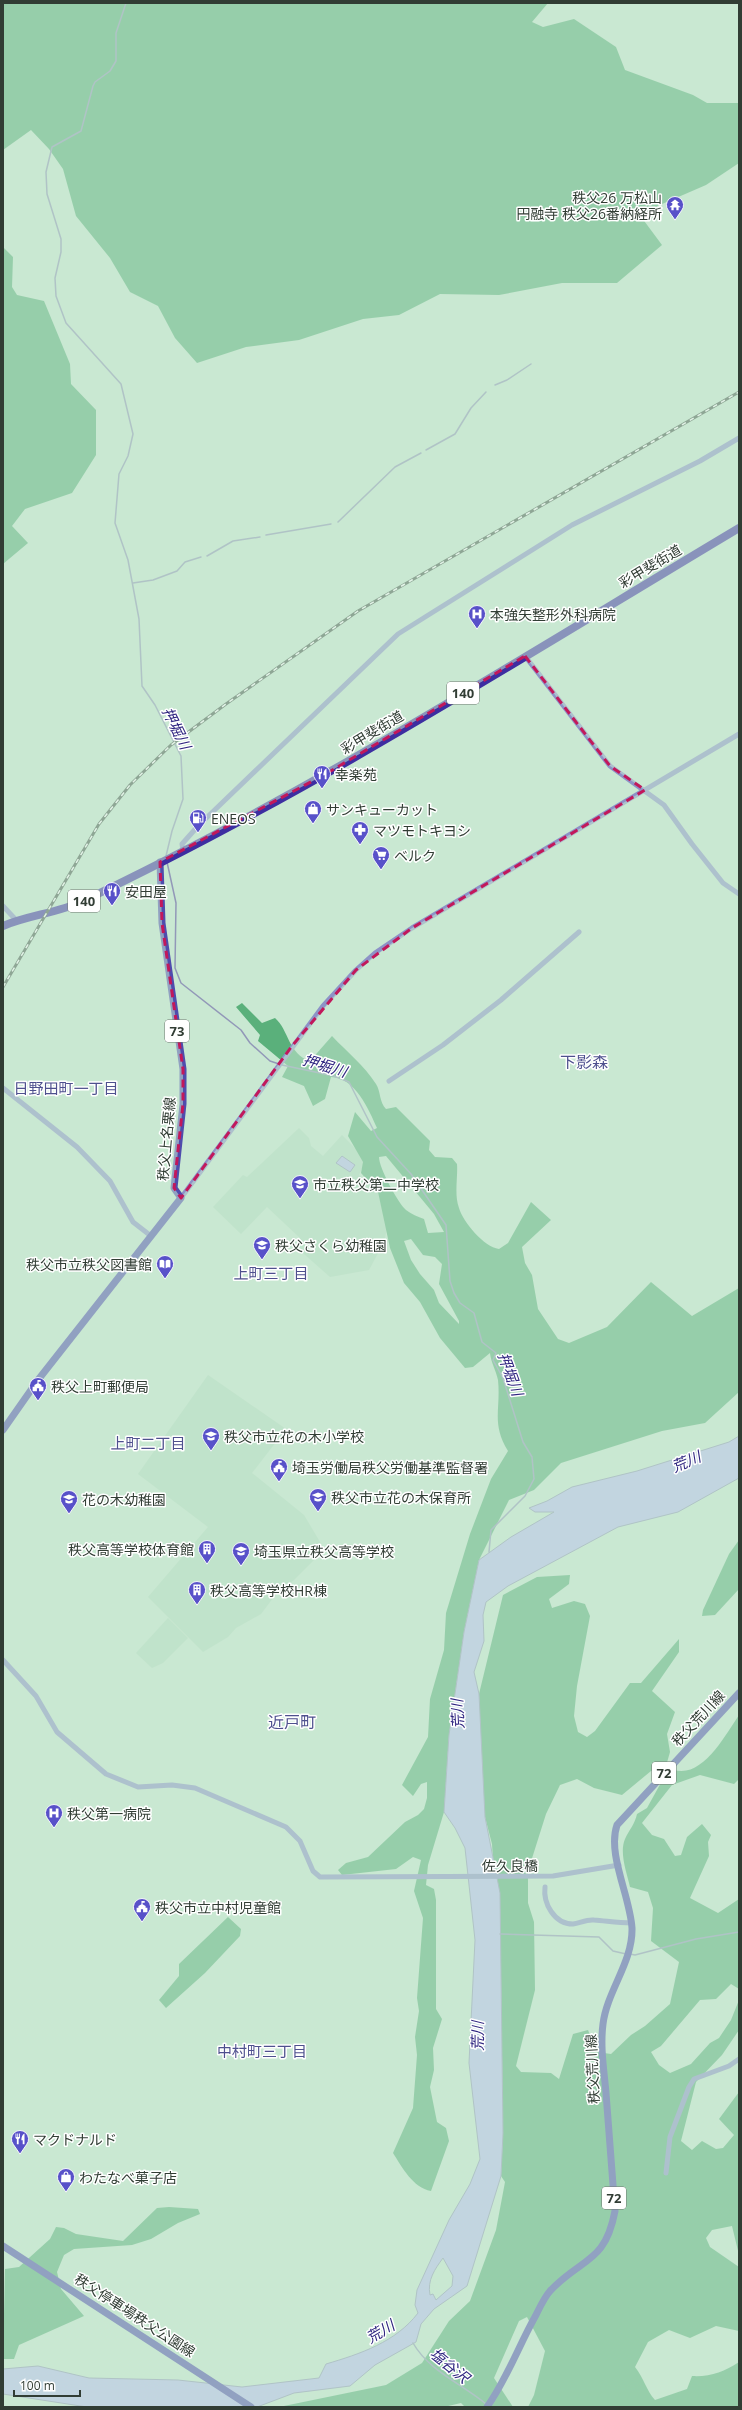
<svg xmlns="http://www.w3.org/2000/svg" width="742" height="2410" font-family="'Open Sans','Noto Sans JP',sans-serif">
<rect width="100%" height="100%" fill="#c9e8d2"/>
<g fill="#b7ddc3">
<path d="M299 1128 309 1138 311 1146 323 1156 342 1135 366 1159 359 1175 378 1192 387 1229 384 1242 369 1270 330 1277 295 1246 300 1238 267 1207 241 1234 213 1207 243 1175 247 1177Z"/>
<path d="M208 1375 286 1429 252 1473 304 1515 323 1547 322 1552 294 1580 276 1594 261 1614 236 1628 228 1637 203 1652 148 1597 208 1527 138 1474Z"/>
<path d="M168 1618 188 1638 163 1663 152 1668 136 1653Z"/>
</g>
<g fill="#5ab07b" fill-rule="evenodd">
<path d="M3 3H548L532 22 543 27 574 19 616 47 625 70 693 95 707 103H739V163L706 185 639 214 662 245 617 283H562L499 295 440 294 399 315 363 319 299 340 246 347 197 363 175 338 158 306 130 292 110 258 76 216 63 169 49 149 31 130 3 150Z"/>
<path d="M3 247 13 257 12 287 17 295 44 301 70 364 71 384 96 410V455L72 493 25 509 12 526 28 543 3 564Z"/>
<path d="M242 1003 262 1023 275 1018C289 1030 288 1054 310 1061L332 1036C347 1052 364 1065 376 1084 381 1092 379 1102 386 1109L396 1107 430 1141 429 1150 435 1157 452 1158 457 1164C458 1177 454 1195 459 1208 463 1222 484 1247 499 1249L508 1243 531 1202 551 1220 522 1247 525 1263 532 1275 538 1309 558 1339 569 1343 607 1327 651 1282 692 1316 739 1288V1392L705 1423 662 1431 561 1463 534 1490 509 1500 479 1560 464 1632 449 1735 444 1812 428 1865 426 1885 434 1889 436 1900V2009L442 2019 433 2048 434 2070 430 2087 437 2122 446 2128 449 2141 431 2191C413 2188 402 2167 393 2153L413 2108 417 2055 415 2037 419 2011 417 1998 423 1918 414 1891 421 1860 413 1857 396 1869 342 1875 338 1870 346 1863 368 1857 405 1822 418 1815 424 1809 427 1798V1782L421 1784 413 1796 402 1785 428 1737 430 1699 444 1650 446 1613 470 1534 491 1479 508 1451C491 1423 501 1409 498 1380 496 1370 491 1363 490 1353L473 1367 465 1368 440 1338 420 1302 404 1283 390 1248 378 1192 361 1173 363 1162 348 1136 355 1112 371 1131 377 1128C369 1110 355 1077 331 1077L325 1099 313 1106 304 1086 282 1077 288 1066 258 1041 260 1035 236 1007ZM386 1156 434 1214 444 1232 428 1233 424 1219C418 1217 411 1214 406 1210 398 1203 379 1168 379 1157ZM411 1239 423 1255 435 1257 442 1264 439 1284 459 1321V1324L439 1303 434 1290 420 1274 411 1260 404 1241Z"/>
<path d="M739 1540V1589L715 1615 702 1616 703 1610 729 1554Z"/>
<path d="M570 1575 569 1584 549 1599 552 1608 574 1601 585 1604 590 1616 577 1686 574 1716 578 1732 587 1737 595 1731 630 1683H641L679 1639V1652L652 1691 675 1712 667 1734 670 1752 666 1766C698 1787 724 1737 739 1715V1779L734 1784 700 1775 672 1785 642 1823 652 1835 664 1839 675 1856 681 1855 687 1837 702 1824 711 1835 708 1842 709 1856 690 1898 718 1913 739 1899V1989L731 1984 716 1999 700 2000 661 2046 651 2052 659 2065 670 2073 691 2064 710 2043 719 2038 731 2020 739 2000V2030L722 2055 696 2082 681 2141 692 2150 702 2141 716 2149 723 2148 734 2135 719 2119 739 2092V2255L732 2226 712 2230 706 2238 710 2247 739 2267V2331L716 2326 690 2338 669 2330 648 2342 635 2367C644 2378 646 2390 655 2400L687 2389 692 2376C710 2377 724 2372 739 2362V2407H528L534 2395 545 2351 527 2317 519 2321 494 2378 513 2407H465L461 2403 444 2407H279L386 2385 422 2363 449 2321 470 2301 496 2230 505 2182 501 2176 503 2133 501 1977 492 1844 485 1817 481 1774 479 1694 503 1595 537 1577ZM651 1771H661L663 1779 647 1808 637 1814C635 1824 629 1830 625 1839 619 1853 627 1873 630 1887L648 1892 653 1908 651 1941 679 1962 670 2004 645 2026 631 2035 611 2054 597 2052 588 2030 573 2034 559 2079 551 2073 521 2072 516 2066 535 1990 534 1922 528 1903V1871L546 1814 560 1785 577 1779 594 1788 622 1795Z"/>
<path d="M228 1917 241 1929 240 1936 205 1973 166 2008 159 2000 179 1976V1964Z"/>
<path d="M169 2207 198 2209 200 2214 178 2223 151 2239 132 2245 74 2249 64 2255 57 2272 61 2289 84 2316 19 2345 14 2359H3L5 2269 19 2267 50 2239 56 2227 64 2228 76 2234 123 2241 157 2208Z"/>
</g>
<g fill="#bbbff1" stroke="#9298b8" fill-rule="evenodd">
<path d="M342 1156 355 1165 350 1172 336 1163Z"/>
<path d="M739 1436V1478L678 1512 618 1527 508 1586 486 1602 483 1615 484 1641 474 1672 479 1694 485 1817 500 1893 503 2133 501 2176 467 2286 434 2309 421 2324 416 2342 375 2365 350 2386 294 2393 257 2407H87L3 2394V2369L38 2366 89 2378 178 2380 242 2387 319 2378 326 2364C360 2354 396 2342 418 2313L415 2305 417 2290 449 2220 470 2184 480 2159 469 2063 475 1940 465 1848 455 1828 444 1812 449 1735 464 1632 479 1560 511 1537 554 1512H535L529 1508 547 1501 572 1487 637 1471 729 1442ZM443 2258 453 2276 452 2286 436 2300 433 2294 430 2295C427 2280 435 2269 443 2258Z"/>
</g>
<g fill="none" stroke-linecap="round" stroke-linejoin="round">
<g stroke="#9298b8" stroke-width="1.5">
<path d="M126 3 116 33V61L110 71 95 82 93 86 81 131 52 147 46 172 47 194 61 239V252L55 278 56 296 66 323 121 384 133 434 128 456 119 474 115 523 128 560 139 619 142 686 155 705 181 756 183 799 172 831 166 856"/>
<path d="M495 385 507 380 531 364"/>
<path d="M426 450 455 434 471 408 486 392"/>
<path d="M338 522 395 467 421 453"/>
<path d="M266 535 331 524"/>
<path d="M207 556 233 541 260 537"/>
<path d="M133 583 153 580 177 571 185 562 201 557"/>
<path d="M167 862 176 903 175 968 181 983 241 1030 250 1043 270 1061 279 1064"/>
<path d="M282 1065 334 1076 349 1082 377 1137 411 1174 446 1225 450 1281 454 1293 460 1303 474 1313 482 1342 496 1353 493 1360 503 1378 523 1442 532 1457 534 1479 525 1496 491 1530 489 1552"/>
<path d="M500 1934 599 1937 613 1951 626 1954"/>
<path d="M630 1954 635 1955 696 1939 739 1932"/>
<path d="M413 2343C429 2371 462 2384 486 2404"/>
</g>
<g stroke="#8d92c7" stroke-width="5">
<path d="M525 656 610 766 664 805 692 844 723 883 739 894"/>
<path d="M183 851 182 844 198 826 398 634 572 525 700 461 739 438"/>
<path d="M3 906 17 921"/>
<path d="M389 1081 443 1045 501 1000 579 932"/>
<path d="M3 1088 77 1147 110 1181 133 1222 151 1236"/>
<path d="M181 1198 323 1006 356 970 375 953 412 928 739 734"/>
<path d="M3 1660 36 1696 57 1732 106 1774 138 1787 172 1785 195 1788 286 1827 300 1841 313 1871 320 1877 553 1876 619 1865"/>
<path d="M545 1887C543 1903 554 1924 573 1924 580 1923 587 1919 594 1920 607 1921 618 1923 631 1923"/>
<path d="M666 2173 670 2137 689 2087 694 2079 729 2066 739 2059"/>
</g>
<g stroke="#4f4cad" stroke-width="7">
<path d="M3 1430 38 1380 181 1198 174 1188 183 1104V1069L162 923 160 862"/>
<path d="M3 2246 251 2407"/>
<path d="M487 2407C507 2379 519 2345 536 2315 540 2307 544 2298 550 2291 582 2257 605 2264 615 2211 612 2172 609 2133 606 2093 604 2070 600 2047 603 2024 607 1991 633 1962 632 1928 630 1896 607 1854 617 1825L739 1693"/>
</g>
<path stroke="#3d2ea1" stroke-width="8" d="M3 926C29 915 58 913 83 901 310 793 523 657 739 528"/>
<defs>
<path id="rail" d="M3 987 99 824 130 785 171 745 226 704 358 611 739 392"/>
</defs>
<use href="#rail" stroke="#48574c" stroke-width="3"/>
<use href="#rail" stroke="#fff" stroke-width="1.5" stroke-dasharray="4.5" stroke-linecap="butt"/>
</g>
<path d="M0 0H742V2410H0ZM525 656 610 766 645 790 412 928 356 970 292 1046 181 1198 174 1188 183 1104V1069L162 923 160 862 324 775Z" fill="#c9e8d2" fill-opacity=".55" fill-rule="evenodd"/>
<path fill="none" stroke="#c2185b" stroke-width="3" stroke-dasharray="8 5" stroke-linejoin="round" d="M525 656 610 766 645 790 412 928 356 970 292 1046 181 1198 174 1188 183 1104V1069L162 923 160 862 324 775Z"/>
<defs>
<symbol id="temple-pin" viewBox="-11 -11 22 30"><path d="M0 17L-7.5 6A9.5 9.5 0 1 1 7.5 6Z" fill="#5851c9" stroke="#fff"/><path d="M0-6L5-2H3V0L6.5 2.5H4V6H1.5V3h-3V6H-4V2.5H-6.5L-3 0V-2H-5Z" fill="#fff"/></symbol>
<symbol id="hospital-pin" viewBox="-11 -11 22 30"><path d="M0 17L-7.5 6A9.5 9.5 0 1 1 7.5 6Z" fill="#5851c9" stroke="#fff"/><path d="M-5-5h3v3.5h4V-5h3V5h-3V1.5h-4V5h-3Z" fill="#fff"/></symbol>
<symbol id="restaurant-pin" viewBox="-11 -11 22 30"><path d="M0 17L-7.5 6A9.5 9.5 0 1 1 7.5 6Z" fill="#5851c9" stroke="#fff"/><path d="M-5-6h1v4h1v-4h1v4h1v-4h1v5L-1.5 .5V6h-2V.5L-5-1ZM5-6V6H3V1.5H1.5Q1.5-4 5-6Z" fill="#fff"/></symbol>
<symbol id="shop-pin" viewBox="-11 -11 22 30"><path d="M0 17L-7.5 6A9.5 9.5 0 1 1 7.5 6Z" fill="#5851c9" stroke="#fff"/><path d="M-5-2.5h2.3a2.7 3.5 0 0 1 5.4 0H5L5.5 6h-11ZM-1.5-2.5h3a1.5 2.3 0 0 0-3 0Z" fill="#fff"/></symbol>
<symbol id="fuel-pin" viewBox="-11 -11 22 30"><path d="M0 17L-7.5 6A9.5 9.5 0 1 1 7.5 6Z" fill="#5851c9" stroke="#fff"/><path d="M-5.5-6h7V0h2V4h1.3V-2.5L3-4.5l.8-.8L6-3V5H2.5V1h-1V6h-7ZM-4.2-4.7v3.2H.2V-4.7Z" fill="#fff"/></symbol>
<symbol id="pharmacy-pin" viewBox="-11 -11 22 30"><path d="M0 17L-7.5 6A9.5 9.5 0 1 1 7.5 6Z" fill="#5851c9" stroke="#fff"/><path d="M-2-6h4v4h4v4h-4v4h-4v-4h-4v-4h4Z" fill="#fff"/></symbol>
<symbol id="supermarket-pin" viewBox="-11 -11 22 30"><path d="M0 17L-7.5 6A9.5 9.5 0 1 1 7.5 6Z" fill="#5851c9" stroke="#fff"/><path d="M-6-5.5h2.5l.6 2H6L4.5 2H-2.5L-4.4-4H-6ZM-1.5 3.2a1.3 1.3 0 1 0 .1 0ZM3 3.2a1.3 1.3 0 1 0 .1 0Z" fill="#fff"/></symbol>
<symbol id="school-pin" viewBox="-11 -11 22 30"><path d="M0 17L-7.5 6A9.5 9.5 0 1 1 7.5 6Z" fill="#5851c9" stroke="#fff"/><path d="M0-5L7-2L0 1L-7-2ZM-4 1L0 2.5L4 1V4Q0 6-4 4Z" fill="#fff"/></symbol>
<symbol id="library-pin" viewBox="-11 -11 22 30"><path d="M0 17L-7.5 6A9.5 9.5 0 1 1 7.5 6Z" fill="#5851c9" stroke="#fff"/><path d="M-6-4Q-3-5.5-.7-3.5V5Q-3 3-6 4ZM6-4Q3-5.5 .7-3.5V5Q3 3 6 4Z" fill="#fff"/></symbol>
<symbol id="civic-pin" viewBox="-11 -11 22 30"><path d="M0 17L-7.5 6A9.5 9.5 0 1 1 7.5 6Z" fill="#5851c9" stroke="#fff"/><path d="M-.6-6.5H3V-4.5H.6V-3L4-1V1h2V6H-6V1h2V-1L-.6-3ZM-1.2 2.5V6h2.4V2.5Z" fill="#fff"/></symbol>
<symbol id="building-pin" viewBox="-11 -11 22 30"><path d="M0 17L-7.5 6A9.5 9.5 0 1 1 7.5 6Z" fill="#5851c9" stroke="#fff"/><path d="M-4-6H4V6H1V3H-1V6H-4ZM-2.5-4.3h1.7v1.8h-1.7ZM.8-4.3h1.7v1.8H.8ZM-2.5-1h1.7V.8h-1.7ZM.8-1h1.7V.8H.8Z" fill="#fff"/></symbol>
</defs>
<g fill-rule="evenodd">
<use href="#temple-pin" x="665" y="195" width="20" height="27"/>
<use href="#hospital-pin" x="467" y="604" width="20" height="27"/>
<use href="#restaurant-pin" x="312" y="764" width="20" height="27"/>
<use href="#shop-pin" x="303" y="799" width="20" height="27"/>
<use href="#fuel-pin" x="188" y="808" width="20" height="27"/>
<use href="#pharmacy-pin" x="350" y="820" width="20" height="27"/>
<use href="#supermarket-pin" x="371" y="845" width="20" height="27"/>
<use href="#restaurant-pin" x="102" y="881" width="20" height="27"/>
<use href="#school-pin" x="290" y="1174" width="20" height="27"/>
<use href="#school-pin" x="252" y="1235" width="20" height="27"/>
<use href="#library-pin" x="155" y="1254" width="20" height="27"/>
<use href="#civic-pin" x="28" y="1376" width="20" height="27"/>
<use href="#school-pin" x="201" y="1426" width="20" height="27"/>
<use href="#civic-pin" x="269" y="1457" width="20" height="27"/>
<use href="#school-pin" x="308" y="1487" width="20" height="27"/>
<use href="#school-pin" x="59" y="1489" width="20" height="27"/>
<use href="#building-pin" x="197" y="1539" width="20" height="27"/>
<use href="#school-pin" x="231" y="1541" width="20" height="27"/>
<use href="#building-pin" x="187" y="1580" width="20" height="27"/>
<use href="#hospital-pin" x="44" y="1803" width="20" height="27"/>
<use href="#civic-pin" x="132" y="1897" width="20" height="27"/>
<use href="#restaurant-pin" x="10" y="2129" width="20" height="27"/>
<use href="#shop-pin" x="56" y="2167" width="20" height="27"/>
</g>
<g text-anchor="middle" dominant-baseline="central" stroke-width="3" stroke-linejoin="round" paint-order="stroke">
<g fill="#fff" stroke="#6f7771" stroke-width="1">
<rect x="447" y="682" width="32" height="22" rx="3"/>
<rect x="68" y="890" width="32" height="22" rx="3"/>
<rect x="165" y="1020" width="24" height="22" rx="3"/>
<rect x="652" y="1762" width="24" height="22" rx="3"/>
<rect x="602" y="2187" width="24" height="22" rx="3"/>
</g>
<g font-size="13" font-weight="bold" fill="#313d34">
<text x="463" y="693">140</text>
<text x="84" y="901">140</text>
<text x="177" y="1031">73</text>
<text x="664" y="1773">72</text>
<text x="614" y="2198">72</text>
</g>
<g font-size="14" fill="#313d34" stroke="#fff" text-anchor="start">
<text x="662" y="197" text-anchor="end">秩父26 万松山<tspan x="662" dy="16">円融寺 秩父26番納経所</tspan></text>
<text x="490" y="614">本強矢整形外科病院</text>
<text x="335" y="774">幸楽苑</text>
<text x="326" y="809">サンキューカット</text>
<text x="211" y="818">ENEOS</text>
<text x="373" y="830">マツモトキヨシ</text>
<text x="394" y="855">ベルク</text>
<text x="125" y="891">安田屋</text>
<text x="313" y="1184">市立秩父第二中学校</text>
<text x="275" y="1245">秩父さくら幼稚園</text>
<text x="152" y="1264" text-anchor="end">秩父市立秩父図書館</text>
<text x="51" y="1386">秩父上町郵便局</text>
<text x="224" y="1436">秩父市立花の木小学校</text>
<text x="292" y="1467">埼玉労働局秩父労働基準監督署</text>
<text x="331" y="1497">秩父市立花の木保育所</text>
<text x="82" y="1499">花の木幼稚園</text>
<text x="194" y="1549" text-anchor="end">秩父高等学校体育館</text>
<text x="254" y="1551">埼玉県立秩父高等学校</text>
<text x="210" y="1590">秩父高等学校HR棟</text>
<text x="67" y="1813">秩父第一病院</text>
<text x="155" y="1907">秩父市立中村児童館</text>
<text x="33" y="2139">マクドナルド</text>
<text x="79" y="2177">わたなべ菓子店</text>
</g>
<g font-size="14" fill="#313d34" stroke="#fff">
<text transform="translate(650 566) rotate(-31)">彩甲斐街道</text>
<text transform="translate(372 732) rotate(-31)">彩甲斐街道</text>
<text transform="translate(166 1139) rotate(-85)">秩父上名栗線</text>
<text transform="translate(698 1718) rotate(-47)">秩父荒川線</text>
<text x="510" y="1865">佐久良橋</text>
<text transform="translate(592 2069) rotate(-93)">秩父荒川線</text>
<text transform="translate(135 2315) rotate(33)">秩父停車場秩父公園線</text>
</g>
<g font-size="15" font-style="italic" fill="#2f2580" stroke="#fff">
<text transform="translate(177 728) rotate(64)">押堀川</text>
<text transform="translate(325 1065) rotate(17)">押堀川</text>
<text transform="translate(511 1374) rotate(70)">押堀川</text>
<text transform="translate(686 1461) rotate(-23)">荒川</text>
<text transform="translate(457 1714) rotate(-93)">荒川</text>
<text transform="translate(477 2036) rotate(-90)">荒川</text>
<text transform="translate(380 2331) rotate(-31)">荒川</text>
<text transform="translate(450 2365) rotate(39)">塩谷沢</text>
</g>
<g font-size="15" fill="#4e508e" stroke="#fff">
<text x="66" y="1088">日野田町一丁目</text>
<text x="271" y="1273">上町三丁目</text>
<text x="148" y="1443">上町二丁目</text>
<text x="262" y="2051">中村町三丁目</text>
</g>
<g font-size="16" fill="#4e508e" stroke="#fff">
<text x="584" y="1062">下影森</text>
<text x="292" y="1722">近戸町</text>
</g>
</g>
<rect width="742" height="2410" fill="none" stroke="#313d34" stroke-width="8"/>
<path d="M14 2390v6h66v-6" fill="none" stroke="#313d34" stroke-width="2"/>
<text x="20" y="2390" font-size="12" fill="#313d34" stroke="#ffffff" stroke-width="3" paint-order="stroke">100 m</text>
</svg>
